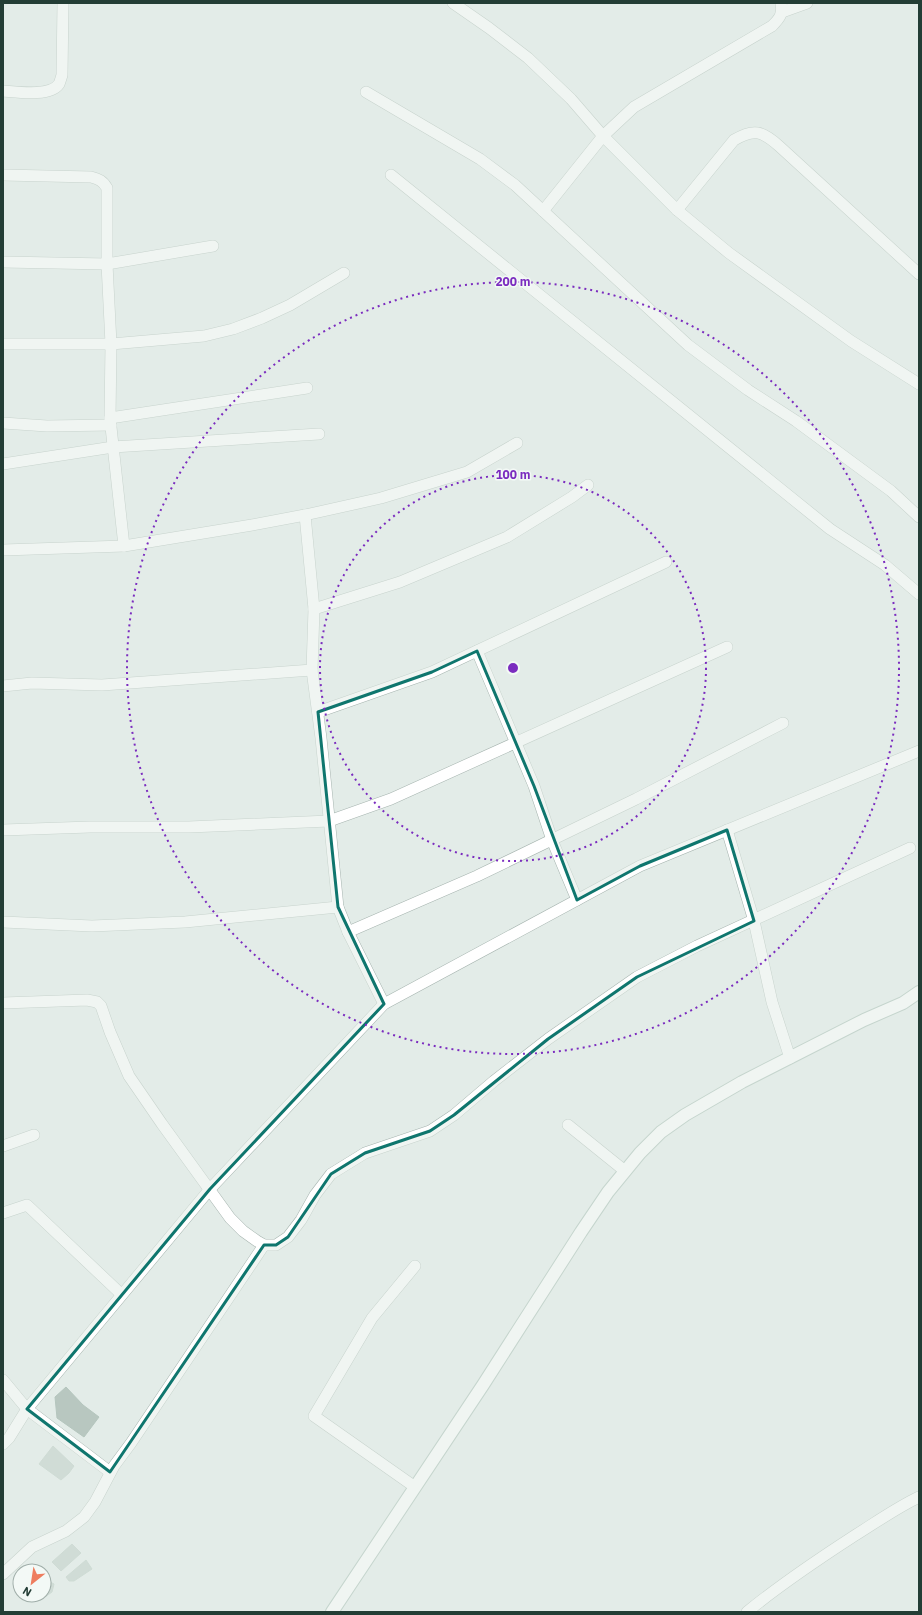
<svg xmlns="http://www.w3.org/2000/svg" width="922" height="1615" font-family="'IBM Plex Sans',sans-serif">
<rect width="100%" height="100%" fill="#e3ece8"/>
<g fill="#b8c7c0" stroke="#b5c6be">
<path d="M66 1387 83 1405 99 1417 84 1437 57 1418 55 1397Z"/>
<path d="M53 1446 74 1466 69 1473 61 1480 39 1464Z"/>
<path d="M72 1544 81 1553 61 1571 52 1562Z"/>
<path d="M86 1560 92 1569 74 1581H69L66 1577Z"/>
<path d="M46 1580 54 1584 52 1592 45 1597 43 1595 44 1581Z"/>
</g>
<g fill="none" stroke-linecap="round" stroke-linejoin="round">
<defs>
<g id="street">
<path d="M453 3 489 28 528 58 571 99 603 136 677 210 729 253 851 341 919 384"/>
<path d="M782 12 807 3"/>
<path d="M3 91C17 92 50 97 59 84 60 82 61 78 62 75L63 3"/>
<path d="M366 92 480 159 515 185 688 345 748 390 796 421 891 491 919 517"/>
<path d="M3 175 91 177C99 179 103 181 107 188V264L111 344 110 418 124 546"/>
<path d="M391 175 830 529 885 565 919 594"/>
<path d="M677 210 734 140C754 128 762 131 779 146L919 274"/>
<path d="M543 211 603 136 634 107 772 26C780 18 783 14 781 3"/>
<path d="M3 262 107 264 213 246"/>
<path d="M3 344H111L204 336 233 329 262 318 290 305 344 273"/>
<path d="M110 418 307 388"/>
<path d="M3 423 47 426 111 425"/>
<path d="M3 464 113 447 319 434"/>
<path d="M3 550 124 546 252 525 305 515 381 498 467 472 517 443"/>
<path d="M314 609 400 582 507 537 572 497 588 485"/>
<path d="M477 651 534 786 552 840 577 900"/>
<path d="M312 670 321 738 338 907"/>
<path d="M3 686 32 683 102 685 312 670 314 609 305 515"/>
<path d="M318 712 432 672 666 562"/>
<path d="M3 830 90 827H189L329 821 391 799 727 647"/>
<path d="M727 830 754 921 772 1002 790 1058"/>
<path d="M3 922 92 926 185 922 338 907 348 932 384 1004"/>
<path d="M348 932 477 876 636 799 783 723"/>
<path d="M3 1003 87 1000 97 1002 101 1006 110 1032 129 1076 162 1124 230 1218 243 1231 257 1241 264 1245H276L288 1237 301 1220 315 1195 331 1174 365 1153 430 1131 454 1115 494 1081 548 1039 637 977 697 946 910 848"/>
<path d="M568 1125 625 1171"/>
<path d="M3 1146 34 1135"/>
<path d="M3 1213 27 1205 121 1294"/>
<path d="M3 1380 27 1409 110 1472"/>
<path d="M3 1444 9 1438 27 1409 210 1189 384 1004 640 866 919 751"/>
<path d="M415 1487 314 1416 372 1318 415 1266"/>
<path d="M3 1574 32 1547 66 1531 84 1517 95 1502 114 1466 131 1443 264 1245"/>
<path d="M747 1612C781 1584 817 1560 854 1536 875 1523 896 1508 919 1497"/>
</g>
<path id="secondary" d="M332 1612 483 1385 581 1232 608 1192 640 1153 661 1132 685 1115 742 1082 864 1020 903 1003 919 992"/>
</defs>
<use href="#street" stroke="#a6b4af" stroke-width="12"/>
<use href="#secondary" stroke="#a1b8af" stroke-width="14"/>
<use href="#street" stroke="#fff" stroke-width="11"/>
<use href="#secondary" stroke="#fff" stroke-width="12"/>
</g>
<path d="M0 0H922V1615H0ZM477 651 534 786 577 900 640 866 727 830 754 921 637 977 548 1039 454 1115 430 1131 365 1153 331 1174 288 1237 276 1245H264L110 1472 27 1409 210 1189 384 1004 338 907 318 712 432 672Z" fill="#e3ece8" fill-opacity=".55" fill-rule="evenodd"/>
<path fill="none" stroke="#0f766e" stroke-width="3" stroke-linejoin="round" d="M477 651 534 786 577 900 640 866 727 830 754 921 637 977 548 1039 454 1115 430 1131 365 1153 331 1174 288 1237 276 1245H264L110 1472 27 1409 210 1189 384 1004 338 907 318 712 432 672Z"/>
<g fill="none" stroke="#7b2cbf" stroke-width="2" stroke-dasharray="2 4">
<circle cx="513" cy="668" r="193"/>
<circle cx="513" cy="668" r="386"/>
</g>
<circle cx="513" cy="668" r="6" fill="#7b2cbf" stroke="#f3f9f6" stroke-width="2"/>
<g font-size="12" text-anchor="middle" font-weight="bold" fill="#7b2cbf" stroke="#f3f9f6" stroke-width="3" stroke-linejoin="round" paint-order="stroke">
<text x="513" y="286">200 m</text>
<text x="513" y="479">100 m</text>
</g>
<rect width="922" height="1615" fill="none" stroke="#233d35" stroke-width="8"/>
<g transform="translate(32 1583) rotate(210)"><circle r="19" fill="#f3f9f6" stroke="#a0aea9"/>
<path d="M0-3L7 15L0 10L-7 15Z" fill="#ee7d5f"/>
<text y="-6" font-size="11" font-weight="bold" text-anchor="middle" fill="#233d35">N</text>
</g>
</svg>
